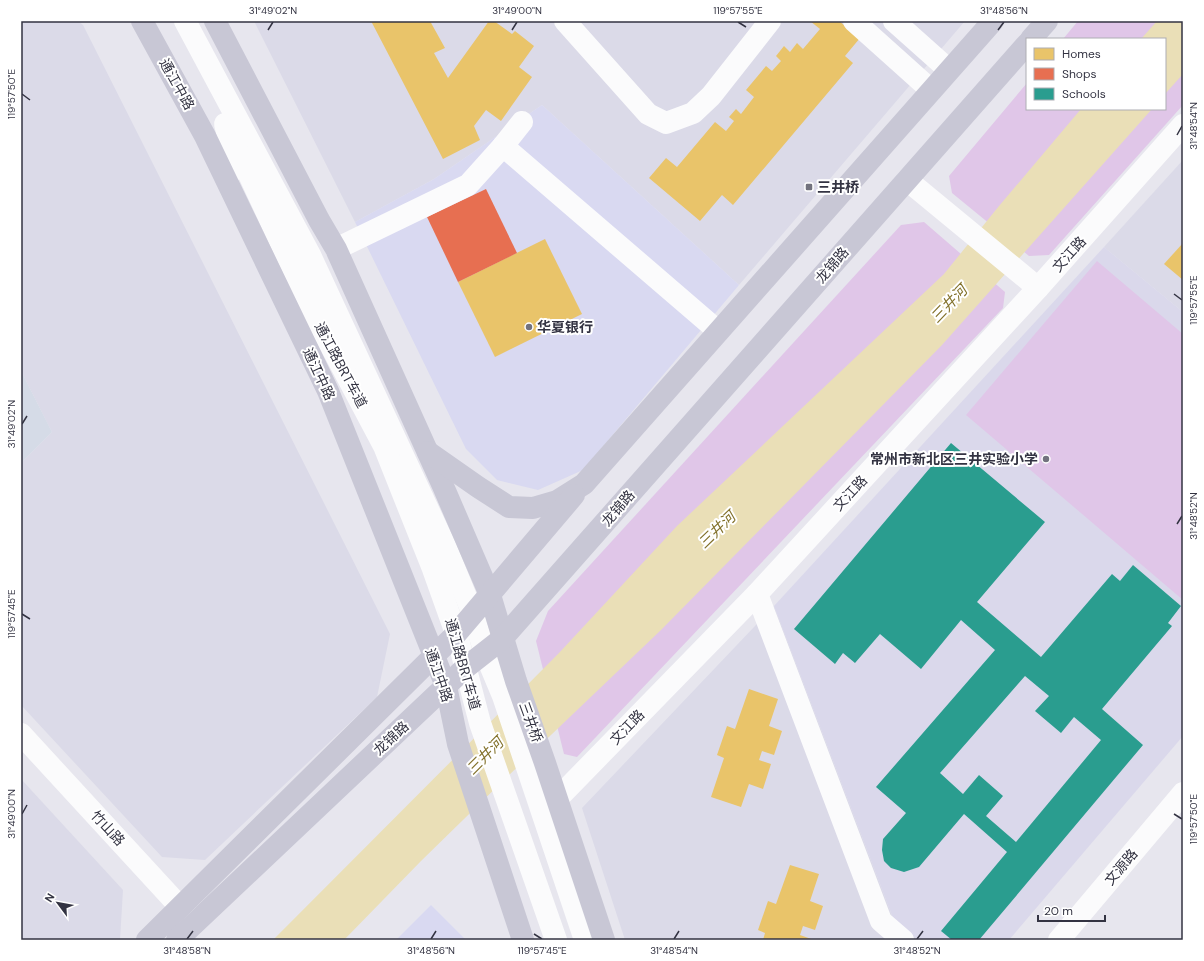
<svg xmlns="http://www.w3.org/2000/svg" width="1204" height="961" font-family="'DM Sans','Noto Sans SC',sans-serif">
<rect width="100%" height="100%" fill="#e7e6ee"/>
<g fill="#dbdae8">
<path d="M21 21H78L83 25 390 634 377 697 205 860 162 857 21 705V463L52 432 21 371Z"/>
<path d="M254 21H965L739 285 542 105 434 179 355 222Z"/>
<path d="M1183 160V312L1104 247Z"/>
<path d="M774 606 893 918 918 940H625L582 808Z"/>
<path d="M21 779 123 890 120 940H21Z"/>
</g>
<g fill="#d9d9f1">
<path d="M542 105 739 285 583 470 538 490 497 480 466 449 355 222 434 179Z"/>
<path d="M431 905 466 940H396Z"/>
</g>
<path fill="#dad8eb" d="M1104 247 1183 312V736L1009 940H918L893 918 774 606Z"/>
<path fill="#d5dbe7" d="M21 371 52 432 21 463Z"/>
<g fill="#e0c6e8">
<path d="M1078 21H1183V105L1049 255 1029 256 952 193 949 176 1027 83V109H1165V39H1063Z"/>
<path d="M924 222 1005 292 1003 308 577 757 564 754 536 641 548 611 901 225Z"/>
<path d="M1097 261 1183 334V600L966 415Z"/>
</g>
<g fill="#eadfb7">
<path d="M1157 21H1183V74L1165 94V39H1141Z"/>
<path d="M1081 109H1152L942 345 661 630 507 777 421 861 344 940H273L559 653 677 526 944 274 999 206Z"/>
</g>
<g fill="#e9c46a">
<path d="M371 21H430L445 48 434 53 448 78 489 21H494L512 34 515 31 534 46 519 67 532 77 501 121 486 110 474 126 480 140 443 159Z"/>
<path d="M810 21H839L860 38 845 56 853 63 733 205 722 195 700 221 649 178 666 158 677 167 715 122 726 131 734 121 729 117 736 109 741 114 754 97 746 90 766 66 772 71 781 61 776 56 784 46 790 52 797 43 803 49 820 29Z"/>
<path d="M545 239 582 314 495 357 458 282Z"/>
<path d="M1183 243V280L1164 264Z"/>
<path d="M749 689 778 699 769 726 782 731 774 755 762 751 759 760 771 764 763 789 749 784 741 807 711 797 724 758 717 755 727 726 735 729Z"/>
<path d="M790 865 819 874 810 901 823 906 815 930 803 926 800 935 814 940H763L765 933 758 930 768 901 776 904Z"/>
</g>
<path fill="#e76f51" d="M486 189 517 253 458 282 427 217Z"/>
<path fill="#2a9d8f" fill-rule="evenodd" d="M951 443 1045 522 977 602 1041 657 1112 574 1120 581 1133 565 1181 606 1168 623 1172 626 1102 709 1143 745 979 940H952L941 931 1007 852 964 814 919 867 904 872 891 868 884 861 882 850 883 839 906 813 876 787 995 650 961 620 921 669 880 634 855 663 843 653 835 664 794 629ZM1025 676 1049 696 1035 711 1061 733 1074 717 1101 740 1016 842 986 816 1003 796 979 775 963 794 940 773Z"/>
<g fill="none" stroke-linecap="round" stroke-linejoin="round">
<g stroke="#fbfbfc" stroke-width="22">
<path d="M185 21 310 255 446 548 473 614 485 653 503 696 585 940"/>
<path d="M565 21 648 114 666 123 693 113 711 96 770 21"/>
<path d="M854 21 931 90"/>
<path d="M894 21 949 70"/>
<path d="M225 124 236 169"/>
<path d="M503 146 718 331"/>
<path d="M239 153 314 314 384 446 433 569 458 639 480 723 556 940"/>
<path d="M907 180 1038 288"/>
<path d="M336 249 468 185 503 146 522 122"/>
<path d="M757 594 881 921 903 940"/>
<path d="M21 734 193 921"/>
<path d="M557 799 757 594 1038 288 1183 125"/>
<path d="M1059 940 1183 793"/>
</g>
<g stroke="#c8c7d5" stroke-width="22">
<path d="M142 21 205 136 328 391 446 686 458 744 523 940"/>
<path d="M215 21 319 220 336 249 443 486 490 595 516 681 545 763 604 940"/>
<path d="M1031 39 1047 21"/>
<path d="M428 452 478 487 509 507 533 508 557 501 584 484 993 21"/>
<path d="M147 940 456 634 574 495"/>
<path d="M177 940 465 668 502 639 1027 44"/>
</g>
</g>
<path fill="none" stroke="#333342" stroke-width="1.5" d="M738 22 746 27M268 30 273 22M512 30 517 22M998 30 1004 22M22 94 30 100M1177 135 1182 126M1174 294 1182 300M22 424 27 416M1177 524 1182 516M22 614 30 619M22 814 27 805M1174 814 1182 819M534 934 542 939M187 939 193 931M431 939 436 931M674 939 679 931M917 939 923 931"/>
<g fill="#72727e" stroke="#fff" stroke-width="1.5">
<rect x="805" y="183" width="8" height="8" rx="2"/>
<circle cx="529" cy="327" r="4"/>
<circle cx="1046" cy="459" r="4"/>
</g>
<g text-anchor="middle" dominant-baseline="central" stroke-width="4" stroke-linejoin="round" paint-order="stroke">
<g font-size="14" fill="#333342" stroke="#fff">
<text transform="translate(177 84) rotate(61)">通江中路</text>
<text transform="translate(1069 254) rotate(-48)">文江路</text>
<text transform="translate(832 265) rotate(-49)">龙锦路</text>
<text transform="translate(341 365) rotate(62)">通江路BRT车道</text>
<text transform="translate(319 374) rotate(65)">通江中路</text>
<text transform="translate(850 493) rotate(-47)">文江路</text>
<text transform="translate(618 508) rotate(-49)">龙锦路</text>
<text transform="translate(463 664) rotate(74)">通江路BRT车道</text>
<text transform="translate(439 675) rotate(71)">通江中路</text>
<text transform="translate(531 722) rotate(70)">三井桥</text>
<text transform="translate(627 727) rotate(-46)">文江路</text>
<text transform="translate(391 738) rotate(-43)">龙锦路</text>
<text transform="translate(108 828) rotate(47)">竹山路</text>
<text transform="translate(1121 867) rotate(-50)">文源路</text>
</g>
<g font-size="14" font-weight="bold" fill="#333342" stroke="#fff" text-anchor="start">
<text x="817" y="187">三井桥</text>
<text x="537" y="327">华夏银行</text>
<text x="1038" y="459" text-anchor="end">常州市新北区三井实验小学</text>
</g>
<g font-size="15" font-style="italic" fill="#82712a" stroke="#fff">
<text transform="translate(949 304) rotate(-46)">三井河</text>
<text transform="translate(717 530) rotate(-44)">三井河</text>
<text transform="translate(485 756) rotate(-45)">三井河</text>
</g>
</g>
<rect width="1204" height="961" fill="none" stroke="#ffffff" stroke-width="44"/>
<rect x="1026" y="38" width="140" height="72" fill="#ffffff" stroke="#adadb3"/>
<rect x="1034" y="48" width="20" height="12" fill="#e9c46a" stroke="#adadb3"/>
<text x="1062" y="58" font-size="12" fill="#333342">Homes</text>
<rect x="1034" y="68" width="20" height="12" fill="#e76f51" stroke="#adadb3"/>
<text x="1062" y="78" font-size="12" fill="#333342">Shops</text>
<rect x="1034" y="88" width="20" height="12" fill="#2a9d8f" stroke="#adadb3"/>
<text x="1062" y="98" font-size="12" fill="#333342">Schools</text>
<g transform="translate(58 903) rotate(302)" stroke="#ffffff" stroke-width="3" paint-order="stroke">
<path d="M0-3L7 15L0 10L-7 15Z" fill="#333342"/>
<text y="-6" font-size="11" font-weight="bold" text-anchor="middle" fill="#333342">N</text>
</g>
<path d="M1038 915v6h67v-6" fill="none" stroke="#333342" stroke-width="2"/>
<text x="1044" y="915" font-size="12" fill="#333342" stroke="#ffffff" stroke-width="3" paint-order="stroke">20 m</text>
<rect x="22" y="22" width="1160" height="917" fill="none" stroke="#333342" stroke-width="1.5"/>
<g font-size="10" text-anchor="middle" fill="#333342">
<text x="273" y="14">31°49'02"N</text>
<text x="517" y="14">31°49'00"N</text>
<text x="738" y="14">119°57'55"E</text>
<text x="1004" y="14">31°48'56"N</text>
<text transform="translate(11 94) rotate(-90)" y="4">119°57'50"E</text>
<text transform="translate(1193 126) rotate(-90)" y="4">31°48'54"N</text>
<text transform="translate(1193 300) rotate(-90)" y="4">119°57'55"E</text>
<text transform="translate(11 424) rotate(-90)" y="4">31°49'02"N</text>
<text transform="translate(1193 516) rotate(-90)" y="4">31°48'52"N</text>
<text transform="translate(11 614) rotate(-90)" y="4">119°57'45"E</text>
<text transform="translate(11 814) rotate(-90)" y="4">31°49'00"N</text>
<text transform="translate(1193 819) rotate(-90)" y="4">119°57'50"E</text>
<text x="187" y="954">31°48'58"N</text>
<text x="431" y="954">31°48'56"N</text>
<text x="542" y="954">119°57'45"E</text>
<text x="674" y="954">31°48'54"N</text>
<text x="917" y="954">31°48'52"N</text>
</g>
</svg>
